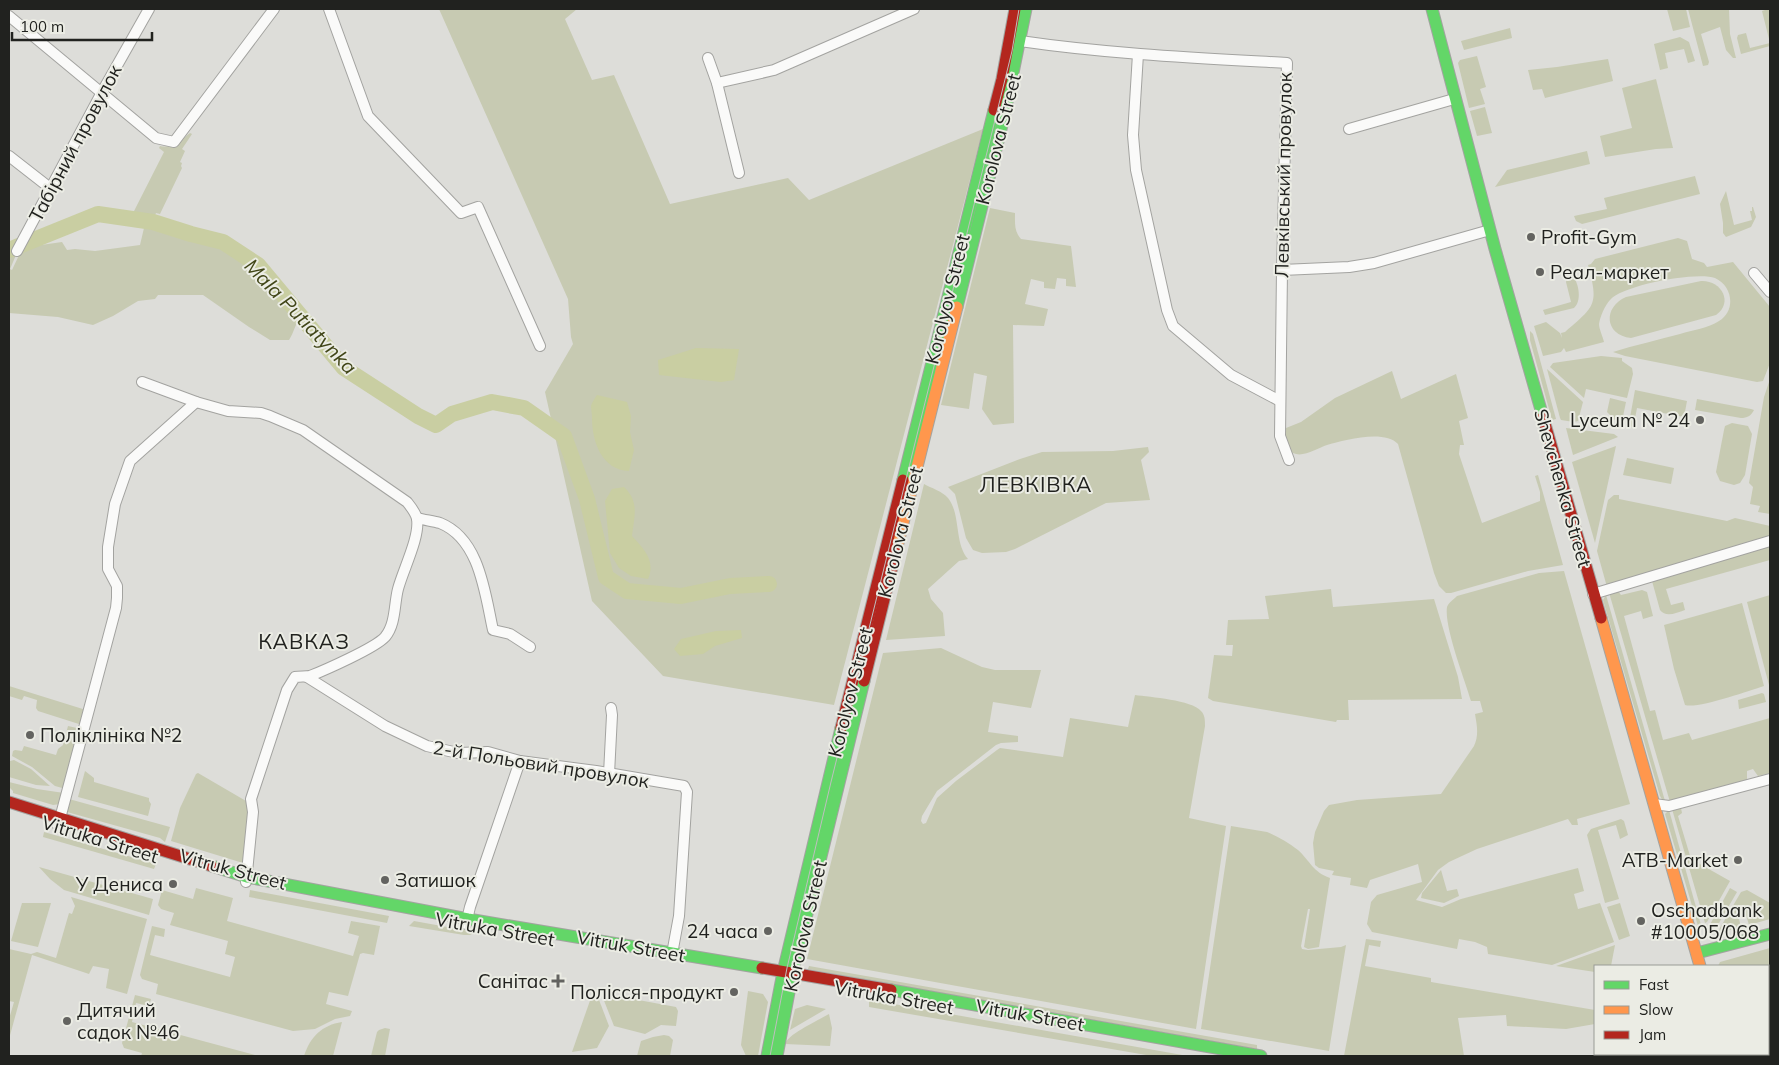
<svg xmlns="http://www.w3.org/2000/svg" width="1779" height="1065" font-family="Mulish,sans-serif">
<rect width="100%" height="100%" fill="#ddddd9"/>
<g fill="#c7cab2">
<path d="M439 9H577L565 19 592 80 614 75 670 204 788 178 809 200 983 129 834 705 663 676 592 601 545 392 573 344 571 337 568 299Z"/>
<path d="M1667 9H1686L1690 27 1673 31Z"/>
<path d="M1688 9H1729L1730 34 1736 58H1733L1726 50 1720 27 1701 34 1709 62 1708 65 1703 66Z"/>
<path d="M1768 9H1770V46L1741 54 1737 38 1738 35 1746 33 1750 48 1770 43 1762 11Z"/>
<path d="M1510 28 1512 38 1464 50 1461 41Z"/>
<path d="M1680 37 1689 42 1695 61 1688 63 1684 49 1665 53 1668 68 1660 70 1654 44Z"/>
<path d="M1477 56 1486 87 1480 89 1485 104 1469 108 1458 63 1460 60Z"/>
<path d="M1608 59 1613 81 1545 98 1542 89 1533 90 1528 70 1557 67Z"/>
<path d="M1656 79 1673 148 1656 149 1605 157 1600 136 1632 128 1622 88Z"/>
<path d="M1485 107 1492 133 1477 136 1470 111Z"/>
<path d="M190 133 192 134 182 149 185 151 180 162 182 163 181 166 182 168 160 214 156 213 153 220H150L149 226 175 235 219 244 242 261 252 263 255 274 273 289 284 302 291 306 300 317C295 325 294 332 289 340H270L249 327 203 295H158L155 299 138 301 113 316 93 325 58 317 9 313V256L16 255 10 269 12 270 21 251 41 245 62 242 67 250 75 249 95 251 140 245 144 228 135 226 137 216 132 215 164 152 159 148 160 146C172 149 181 140 190 133Z"/>
<path d="M1587 151 1590 164 1495 187 1507 170Z"/>
<path d="M1695 176 1700 194 1582 224 1576 221 1574 216 1607 209 1604 198Z"/>
<path d="M1726 191 1734 225 1752 220 1750 211H1752V207H1753L1756 217 1751 227 1726 237 1723 233V223L1720 204Z"/>
<path d="M990 208 1015 213C1015 223 1014 231 1021 239L1071 246 1076 287 1066 286V279L1057 278 1055 289 1044 288V282L1031 279 1025 304 1048 309 1044 326 1013 325 1014 423 993 425 982 409 987 376 974 373 969 409 941 405Z"/>
<path d="M1678 238 1687 241 1692 259 1704 263 1707 267 1733 262 1770 307V363L1763 381 1757 382 1625 356 1613 352C1635 345 1658 340 1680 334 1693 330 1708 328 1719 321 1736 311 1733 286 1715 278 1697 271 1622 285 1610 300 1605 305 1600 317 1599 324 1599 329 1603 337 1604 342L1566 352 1564 348 1561 352 1543 356 1534 326 1546 322 1560 333 1562 338 1561 333 1565 332C1595 306 1599 305 1588 265L1591 264 1595 259Z"/>
<path d="M1573 276C1579 284 1582 301 1574 308L1545 315 1543 310 1571 302 1566 282 1567 278Z"/>
<path d="M1701 281C1721 280 1734 302 1716 315L1631 338C1604 335 1603 307 1626 297Z"/>
<path d="M1530 331 1533 334 1556 419 1552 420 1530 340Z"/>
<path d="M1601 356 1622 358V361L1632 368 1633 374 1627 398 1586 389 1584 398 1550 367 1553 363Z"/>
<path d="M1547 369 1583 402 1578 421 1574 422 1561 420 1560 418Z"/>
<path d="M1392 371 1401 399 1456 374 1468 418 1459 421 1464 445H1460L1459 454 1482 523 1540 501V492L1535 476 1538 475 1563 565 1528 571 1451 593H1446L1439 586 1434 573 1398 444C1385 429 1343 440 1327 445 1318 448 1303 458 1293 453 1286 450 1284 437 1281 430L1301 422 1335 398Z"/>
<path d="M1770 379V514L1758 512 1760 506 1750 504 1753 487 1749 483 1764 397Z"/>
<path d="M1635 390 1687 401 1684 417 1637 408 1633 429 1629 423Z"/>
<path d="M1610 398 1626 402 1621 426 1607 412Z"/>
<path d="M1697 399 1751 409 1754 410C1751 416 1747 418 1741 418L1695 410Z"/>
<path d="M1732 423 1748 426 1752 434 1745 475 1740 483 1734 485 1720 481 1716 472 1724 430 1725 426Z"/>
<path d="M1566 428 1614 434 1618 437 1573 455Z"/>
<path d="M1616 446 1595 543 1572 462Z"/>
<path d="M1148 447 1149 452 1141 460 1150 500 1106 503 1015 549 1006 552 982 553 973 550 966 538 955 494 948 487 1020 459 1042 452 1113 451Z"/>
<path d="M1627 458 1674 468 1671 484 1623 475Z"/>
<path d="M924 484C931 488 942 491 948 498 961 514 954 543 968 559L959 561 928 589 931 599 943 613 945 636 886 640Z"/>
<path d="M1614 495H1619V499L1727 521 1735 518 1770 526V538L1607 587 1597 551 1608 500Z"/>
<path d="M1770 545V560L1666 589 1671 605 1683 602 1685 610C1676 613 1666 618 1660 610L1652 581Z"/>
<path d="M1564 571 1630 804 1577 819 1578 825H1572L1568 819 1477 849 1449 862 1438 870 1416 900 1442 907 1461 899 1578 868 1584 891 1574 894 1578 909 1600 903 1614 942 1552 965 1488 954 1487 947 1475 942 1459 939 1457 949 1372 932 1367 924 1371 902 1377 895 1422 882 1418 864 1370 880 1367 888 1350 885 1351 878 1332 875 1334 871 1319 868 1315 865 1313 843 1315 832 1324 811 1329 805 1357 800 1441 794 1474 746C1479 735 1477 726 1475 714L1483 712 1480 701H1471C1465 680 1444 627 1447 607 1449 602 1453 600 1457 596L1539 573Z"/>
<path d="M1331 589 1333 607 1434 599 1458 677 1462 699 1348 700 1349 720H1337L1336 722 1213 701 1208 698 1214 655 1232 656 1233 645H1226L1228 620 1269 619 1265 596Z"/>
<path d="M1642 590 1647 592 1653 616 1643 619 1641 611 1624 616 1650 711 1655 710 1663 740 1689 733 1692 740 1770 718V773L1758 776 1753 769 1747 771V780L1670 802 1610 596V594L1618 591 1621 595Z"/>
<path d="M1606 595 1665 801H1663L1660 796 1603 600Z"/>
<path d="M1770 595V684L1769 685 1747 602Z"/>
<path d="M1742 603 1764 686C1748 691 1698 709 1685 705L1674 669 1664 625Z"/>
<path d="M941 648 982 667 995 670H1041L1031 708 993 702 988 732 1018 736V742L1001 743 996 745 937 791 922 816 921 821 923 824 926 823 937 798 956 781 997 750 1000 748 1063 757 1070 718 1128 727 1135 695C1150 697 1192 700 1201 711 1205 715 1205 720 1205 726L1189 818 1226 826 1196 1029 807 959 883 653Z"/>
<path d="M9 686 86 710 82 725 38 711 36 708 37 700 24 696 22 700 9 696Z"/>
<path d="M1762 693 1764 694 1766 702 1739 709 1738 700Z"/>
<path d="M68 726 81 729 66 789 55 786 32 767 12 756 13 751 15 750 22 751 24 746 56 755 58 749 63 745Z"/>
<path d="M14 760 31 769 50 786 36 785 9 777 10 761Z"/>
<path d="M85 771 94 778V782L149 798V801L151 804 148 816 78 797Z"/>
<path d="M198 773 246 801C253 818 247 846 243 863L171 841 180 808 196 774Z"/>
<path d="M9 782 37 789 64 793 60 804 53 805 13 793V791L9 787Z"/>
<path d="M69 799 170 827 165 842 160 838 67 812Z"/>
<path d="M1681 808 1682 813 1678 816 1691 859 1730 881 1707 922 1705 923 1672 809Z"/>
<path d="M1669 810 1701 925 1698 926 1665 814Z"/>
<path d="M1621 819 1624 821 1628 835 1620 839 1616 825 1598 830 1619 899 1605 903 1587 835 1591 829Z"/>
<path d="M1231 826 1267 832C1277 836 1289 843 1298 850 1310 861 1313 872 1330 878L1319 947 1308 949 1304 947 1310 909H1308L1301 946 1302 949 1308 950 1341 947 1346 945 1329 1051 1201 1029Z"/>
<path d="M44 832 156 864 154 869 43 837Z"/>
<path d="M39 867 153 899 149 915 64 890 50 879Z"/>
<path d="M1441 870 1447 891 1457 889 1459 896 1444 903 1421 898 1422 893Z"/>
<path d="M196 888 233 898 227 921 353 956 359 936 348 933 351 921 380 926 374 955 363 953 360 954 348 996 329 992 326 1004 352 1011 350 1016 335 1019 315 1029 293 1031 156 994 158 984 142 979 140 975 152 926 165 929 164 937 155 935 150 955 230 977 235 957 225 954 228 941 170 925 174 913 161 909 158 905 162 890 193 899Z"/>
<path d="M1730 888 1737 892 1712 935 1707 930Z"/>
<path d="M250 890 255 891 389 916 387 923 249 897Z"/>
<path d="M1747 890 1770 903V919L1749 925 1743 905 1736 907 1741 927 1719 933 1720 928 1741 892Z"/>
<path d="M71 897 147 919 127 994 106 988 109 969 93 966 89 974 32 955 9 1039V1019L14 1002 9 1001V949L31 954 37 952 56 958 69 913 72 914 75 906Z"/>
<path d="M22 903H51L38 947 11 941Z"/>
<path d="M1620 903 1630 936 1619 940 1607 907Z"/>
<path d="M414 921 475 932 470 935H464L409 926Z"/>
<path d="M1366 939 1381 941 1380 947 1369 945 1365 966 1431 978V982L1595 1010V1024L1566 1029 1507 1026 1506 1015 1458 1018 1464 1056H1344Z"/>
<path d="M1615 945 1611 966H1595V972L1556 966Z"/>
<path d="M1770 948V993L1768 994V966H1718L1720 962Z"/>
<path d="M809 966 1257 1045V1049L808 969Z"/>
<path d="M748 991 763 994 768 1002 758 1056H746L741 1045Z"/>
<path d="M593 992H596L609 1026 597 1048 572 1052Z"/>
<path d="M601 993 676 1007 678 1011 676 1026 661 1025 645 1034 614 1026Z"/>
<path d="M135 995 151 999 149 1006 136 1003 132 1022 259 1056H141L142 1053 124 1048 122 1043Z"/>
<path d="M871 1000 1188 1056H1152L869 1007V1001Z"/>
<path d="M807 1005 826 1009 790 1030 795 1009Z"/>
<path d="M829 1014 832 1028 830 1046 785 1044C788 1034 819 1020 829 1014Z"/>
<path d="M342 1022 333 1056H304C310 1037 322 1025 342 1022Z"/>
<path d="M385 1028 390 1029 385 1056H371L377 1032 379 1030Z"/>
<path d="M664 1035 669 1036 673 1040 670 1056H637L641 1041 653 1037Z"/>
</g>
<g fill="#c9cea2">
<path d="M696 348 739 349 734 380 721 382 659 375 658 360Z"/>
<path d="M597 395 627 402 631 416 630 432 634 450 629 471C602 470 592 442 592 418 592 414 591 409 591 406 592 402 595 398 597 395Z"/>
<path d="M624 487C640 502 634 517 632 536 644 549 656 561 648 579L631 576 619 568 610 553 605 501 612 489Z"/>
<path d="M741 630 742 638 715 646 703 654 680 656 674 649 681 639 716 631Z"/>
</g>
<g fill="none" stroke-linecap="round" stroke-linejoin="round">
<path stroke="#c9cea2" stroke-width="16" d="M9 250 98 214 153 222 191 234 223 242 258 265 344 368 418 416 436 425 452 414 492 402 524 408 564 436 587 499 606 577 627 591 681 596 730 586 769 584"/>
<defs>
<g id="street">
<path d="M329 9 368 116 461 213 478 207 540 346"/>
<path d="M9 16 156 138 174 142 274 9"/>
<path d="M1020 41C1109 54 1198 58 1287 63L1282 270 1280 436 1289 460"/>
<path d="M1138 54 1133 135 1136 170 1167 310 1173 326 1231 375 1280 401"/>
<path d="M708 58 717 83 739 173"/>
<path d="M717 83 774 70 914 9"/>
<path d="M1349 129 1454 99"/>
<path d="M9 156 50 188"/>
<path d="M17 251 102 92 149 9"/>
<path d="M1282 270 1349 267 1374 263 1490 230"/>
<path d="M1754 273 1770 292"/>
<path d="M142 382 196 402 228 411 261 413 270 416 303 430 407 502C411 507 416 513 417 519 420 537 403 570 398 589 394 604 396 624 385 637 375 648 325 670 310 676 305 677 300 676 295 677L287 690 251 799 253 812 246 882"/>
<path d="M417 518C424 520 433 521 440 523 480 539 485 594 493 630L510 634 530 647"/>
<path d="M1593 594 1770 541"/>
<path d="M307 677 385 726 427 746 458 753 488 752 520 761 596 771 684 786 687 792 679 916 672 954"/>
<path d="M609 774 612 715 611 708"/>
<path d="M1654 804 1669 806 1770 779"/>
<path d="M58 826 116 608 117 598V586L108 569V547L115 504 130 461 196 402"/>
<path d="M466 924 470 907 520 761"/>
</g>
<g id="fast">
<path d="M1432 9 1495 249 1543 417"/>
<path d="M957 307 1004 117 1026 9"/>
<path d="M903 480 994 110"/>
<path d="M212 866 247 877 468 919 762 968"/>
<path d="M1697 953 1770 934"/>
<path d="M891 990 1261 1056"/>
<path d="M1715 1054V1056"/>
<path d="M767 1056 783 972 841 728"/>
<path d="M777 1056 793 971 864 681"/>
</g>
<g id="slow">
<path d="M897 547 957 307"/>
<path d="M1601 618 1700 966"/>
</g>
<g id="jam">
<path d="M994 110 1002 79 1015 9"/>
<path d="M1543 417 1601 618"/>
<path d="M864 681 897 547"/>
<path d="M841 728 903 480"/>
<path d="M9 802 212 866"/>
<path d="M762 968 891 990"/>
</g>
</defs>
<use href="#street" stroke="#a3a3a0" stroke-width="12"/>
<use href="#fast" stroke="#a3a3a0" stroke-width="13"/>
<use href="#slow" stroke="#a3a3a0" stroke-width="13"/>
<use href="#jam" stroke="#a3a3a0" stroke-width="13"/>
<use href="#street" stroke="#fafaf9" stroke-width="10"/>
<use href="#fast" stroke="#63d668" stroke-width="11"/>
<use href="#slow" stroke="#ff974d" stroke-width="11"/>
<use href="#jam" stroke="#b3261e" stroke-width="11"/>
<path stroke="#bfbfbf" stroke-width="1" d="M770 1056 787 968 831 782 996 116 1012 51 1019 9"/>
</g>
<g fill="#636360" stroke="#ebece4" stroke-width="2">
<circle cx="1531" cy="237" r="5"/>
<circle cx="1540" cy="272" r="5"/>
<circle cx="1700" cy="420" r="5"/>
<circle cx="30" cy="735" r="5"/>
<circle cx="1738" cy="860" r="5"/>
<circle cx="385" cy="880" r="5"/>
<circle cx="173" cy="884" r="5"/>
<circle cx="1641" cy="921" r="5"/>
<circle cx="768" cy="931" r="5"/>
<path d="M555.5 973.5h5v5h5v5h-5v5h-5v-5h-5v-5h5z"/>
<circle cx="734" cy="992" r="5"/>
<circle cx="67" cy="1021" r="5"/>
</g>
<g text-anchor="middle" dominant-baseline="central" stroke-width="4" stroke-linejoin="round" paint-order="stroke">
<g font-size="19" fill="#21221f" stroke="#ebece4">
<text transform="translate(998 139) rotate(-76)">Korolova Street</text>
<text transform="translate(75 143) rotate(-62)">Табірний провулок</text>
<text transform="translate(1283 175) rotate(-89)">Левківський провулок</text>
<text transform="translate(947 299) rotate(-76)">Korolyov Street</text>
<text transform="translate(1563 488) rotate(74)">Shevchenka Street</text>
<text transform="translate(900 532) rotate(-76)">Korolova Street</text>
<text transform="translate(850 692) rotate(-76)">Korolyov Street</text>
<text transform="translate(541 764) rotate(9)">2-й Польовий провулок</text>
<text transform="translate(100 839) rotate(17)">Vitruka Street</text>
<text transform="translate(233 869) rotate(15)">Vitruk Street</text>
<text transform="translate(805 926) rotate(-77)">Korolova Street</text>
<text transform="translate(495 929) rotate(10)">Vitruka Street</text>
<text transform="translate(631 946) rotate(10)">Vitruk Street</text>
<text transform="translate(894 997) rotate(10)">Vitruka Street</text>
<text transform="translate(1030 1015) rotate(10)">Vitruk Street</text>
</g>
<g font-size="19" fill="#21221f" stroke="#ebece4" text-anchor="start">
<text x="1541" y="237">Profit-Gym</text>
<text x="1550" y="272">Реал-маркет</text>
<text x="1690" y="420" text-anchor="end">Lyceum № 24</text>
<text x="40" y="735">Поліклініка №2</text>
<text x="1728" y="860" text-anchor="end">ATB-Market</text>
<text x="395" y="880">Затишок</text>
<text x="163" y="884" text-anchor="end">У Дениса</text>
<text x="1651" y="910">Oschadbank<tspan x="1651" dy="22">#10005/068</tspan></text>
<text x="758" y="931" text-anchor="end">24 часа</text>
<text x="548" y="981" text-anchor="end">Санітас</text>
<text x="724" y="992" text-anchor="end">Полісся-продукт</text>
<text x="77" y="1010">Дитячий<tspan x="77" dy="22">садок №46</tspan></text>
</g>
<g font-size="20" font-style="italic" fill="#414618" stroke="#ebece4">
<text transform="translate(301 316) rotate(46)">Mala Putiatynka</text>
</g>
<g font-size="21" letter-spacing="1" fill="#21221f" stroke="#ebece4">
<text x="1036" y="484">ЛЕВКІВКА</text>
<text x="304" y="641">КАВКАЗ</text>
</g>
</g>
<rect width="1779" height="1065" fill="none" stroke="#21221f" stroke-width="20"/>
<rect x="1594" y="965" width="175" height="90" fill="#ebece4" stroke="#9a9b95"/>
<rect x="1604" y="981" width="25" height="8" fill="#63d668" stroke="#9a9b95"/>
<text x="1639" y="990" font-size="15" fill="#21221f">Fast</text>
<rect x="1604" y="1006" width="25" height="8" fill="#ff974d" stroke="#9a9b95"/>
<text x="1639" y="1015" font-size="15" fill="#21221f">Slow</text>
<rect x="1604" y="1031" width="25" height="8" fill="#b3261e" stroke="#9a9b95"/>
<text x="1639" y="1040" font-size="15" fill="#21221f">Jam</text>
<path d="M12 32v8h140v-8" fill="none" stroke="#21221f" stroke-width="2.5"/>
<text x="20" y="32" font-size="15" fill="#21221f" stroke="#ebece4" stroke-width="4" paint-order="stroke">100 m</text>
</svg>
